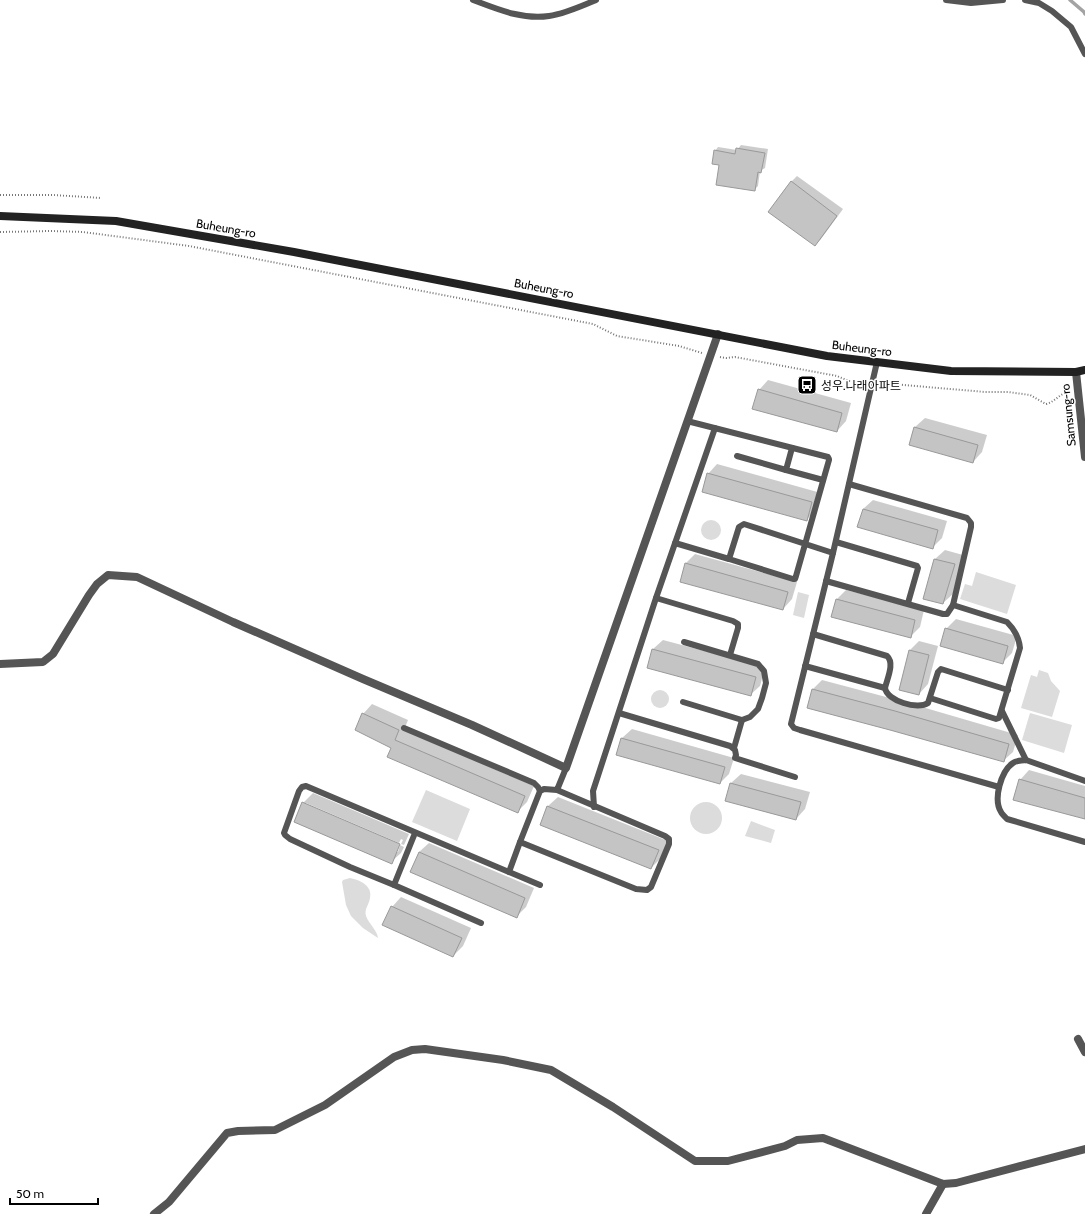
<svg xmlns="http://www.w3.org/2000/svg" width="1085" height="1214" font-family="Cabin,'Noto Sans KR',sans-serif">
<rect width="100%" height="100%" fill="#fff"/>
<g fill="#dcdcdc">
<circle cx="711" cy="530" r="10"/>
<path d="M976 572 1016 585 1007 614 960 599 965 584 972 586Z"/>
<path d="M798 592 809 595 804 618 793 615Z"/>
<path d="M1039 670 1048 673 1051 681 1060 691 1052 717 1021 708 1031 675 1037 677Z"/>
<circle cx="660" cy="699" r="9"/>
<path d="M1030 713 1072 725 1064 753 1022 740Z"/>
<path d="M426 790 470 809 457 841 412 822Z"/>
<circle cx="706" cy="818" r="16"/>
<path d="M751 821 775 830 771 843 745 836Z"/>
<path d="M350 878C360 880 373 886 370 898 369 905 364 909 366 916 369 924 377 930 378 938L363 928 351 916 346 905 342 882 343 880Z"/>
</g>
<g fill="#0003">
<path d="M741 145 768 149 765 168 760 171 758 186 754 190 720 165 715 151 718 147 737 150Z"/>
<path d="M797 176 843 209 821 239 815 245 791 182Z"/>
<path d="M768 380 851 403 846 421 837 431 759 390Z"/>
<path d="M925 418 987 435 982 452 973 462 910 444 915 427Z"/>
<path d="M717 464 821 493 816 510 807 519 708 474Z"/>
<path d="M873 500 947 521 942 538 932 548 863 509Z"/>
<path d="M945 550 963 555 953 594 943 603 924 598 935 559Z"/>
<path d="M695 554 797 582 792 599 783 609 686 563Z"/>
<path d="M846 590 924 610 920 627 910 637 837 599Z"/>
<path d="M956 619 1017 636 1012 653 1002 663 946 629Z"/>
<path d="M663 640 765 667 760 686 750 695 648 667 653 649Z"/>
<path d="M919 641 938 646 928 684 919 694 910 650Z"/>
<path d="M822 680 905 702 1018 735 1013 752 1003 761 813 689Z"/>
<path d="M372 704 408 720 404 730 534 786 527 802 517 812 392 747 363 714Z"/>
<path d="M632 729 734 758 729 774 720 783 618 754 622 738Z"/>
<path d="M1029 770 1085 786V818L1020 780Z"/>
<path d="M741 774 810 792 805 809 796 819 726 800 731 783Z"/>
<path d="M313 793 409 834 404 845 401 844 403 840 401 839 399 843 306 803V805L399 845 395 852H398L400 845 404 847 401 853 391 862 295 821 303 803Z"/>
<path d="M558 797 668 841 660 859 651 868 541 824 548 806Z"/>
<path d="M429 843 534 888 526 907 516 917 419 852Z"/>
<path d="M401 897 471 928 463 946 453 956 392 907Z"/>
</g>
<g fill="none" stroke-linecap="round" stroke-linejoin="round">
<path stroke="#a3a3a3" stroke-width="3.5" d="M1070 0 1084 12 1085 14"/>
</g>
<g fill="#c4c4c4" stroke="#999">
<path d="M736 148 765 153 761 173 758 172 755 191 716 185 719 165 712 164 714 150 735 154Z"/>
<path d="M791 181 837 216 815 246 768 212Z"/>
<path d="M758 389 842 413 837 432 752 409Z"/>
<path d="M914 427 978 445 973 463 909 445Z"/>
<path d="M707 473 812 502 807 521 702 492Z"/>
<path d="M863 509 938 530 933 549 857 527Z"/>
<path d="M934 559 955 564 943 604 923 599Z"/>
<path d="M685 563 788 592 783 610 680 582Z"/>
<path d="M836 599 915 620 911 638 831 617Z"/>
<path d="M945 628 1008 646 1003 664 940 646Z"/>
<path d="M652 649 756 677 751 696 647 668Z"/>
<path d="M909 650 929 655 919 695 899 690Z"/>
<path d="M812 689 895 711 1009 744 1004 762 890 730 807 708Z"/>
<path d="M362 713 399 730 395 740 525 796 518 813 387 757 391 748 355 730Z"/>
<path d="M621 738 725 767 720 784 616 755Z"/>
<path d="M1019 779 1085 798V819L1013 800Z"/>
<path d="M730 783 801 802 796 820 725 801Z"/>
<path d="M302 802 400 844 392 864 294 822Z"/>
<path d="M547 806 659 850 651 869 540 825Z"/>
<path d="M419 852 525 898 517 918 410 872Z"/>
<path d="M391 906 462 938 453 957 382 925Z"/>
</g>
<g fill="none" stroke-linecap="round" stroke-linejoin="round">
<g stroke="#777" stroke-width="2" stroke-dasharray="1 2" stroke-linecap="butt">
<path d="M0 195H53L101 198"/>
<path d="M0 232 51 231 83 232 189 246 593 324 617 336 679 346 702 353"/>
<path d="M720 357 726 358 735 357 837 376 849 381 864 382"/>
<path d="M881 383 985 392H1008L1030 395 1046 404C1055 402 1059 394 1068 392"/>
</g>
<g stroke="#555" stroke-width="6">
<path d="M473 0C497 9 522 20 549 16 564 14 582 6 596 0"/>
<path d="M946 0 971 3 1003 0"/>
<path d="M1025 0 1039 3 1052 11 1071 27 1085 54"/>
<path d="M877 362 833 553 791 724 794 728 800 730 999 787"/>
<path d="M687 421 828 457 829 459V460L796 576 795 579H793L729 559 739 527 744 524 833 553"/>
<path d="M792 448 786 470 823 480"/>
<path d="M737 456 786 470"/>
<path d="M836 542 917 566 918 568 908 603"/>
<path d="M675 543 729 559"/>
<path d="M826 581 943 614H947L953 605 971 527V523L967 518 849 484"/>
<path d="M656 598 733 621 738 624V628L730 655"/>
<path d="M813 634 887 656C895 663 887 679 885 688 887 701 918 710 928 703L938 672 941 669 1008 690"/>
<path d="M805 666 885 688"/>
<path d="M930 698 996 719 999 718 1020 648C1019 637 1015 630 1007 622L953 605"/>
<path d="M683 702 742 720 750 717 758 709 762 698 766 683 764 671 758 664 684 642"/>
<path d="M1002 711 1026 760"/>
<path d="M619 713 730 746 735 750 736 755 735 758 795 777"/>
<path d="M404 728 534 783 538 787 540 791"/>
<path d="M734 748 742 720"/>
<path d="M1085 781 1026 760C1021 761 1017 760 1013 763 1001 771 993 799 1001 812 1002 814 1005 817 1007 819L1085 842"/>
<path d="M557 790 544 789 540 791 520 842 636 889 647 890 651 887 669 844V839L665 836 557 790 566 768"/>
<path d="M594 807 593 791 656 598 715 428"/>
<path d="M415 833 394 885 350 867 290 839 285 835 284 833 299 791 302 787 306 786 509 872"/>
<path d="M520 842 509 872 540 885"/>
<path d="M394 885 481 923"/>
</g>
<g stroke="#555" stroke-width="8">
<path d="M1076 372 1085 457"/>
<path d="M0 664 43 662 53 654 89 595 97 584 108 575 137 577 233 622 363 679 472 725 566 768 718 334"/>
<path d="M1078 1039 1085 1052"/>
<path d="M154 1214 169 1202 227 1133 238 1131 275 1130 325 1105 394 1057 412 1050 425 1049 503 1060 551 1070 613 1107 695 1161H728L785 1146 797 1140 823 1138 943 1184 956 1183 1085 1149"/>
<path d="M926 1214 943 1184"/>
</g>
<path stroke="#222" stroke-width="8" d="M0 216 116 221 294 252 827 356 951 371 1076 372 1085 370"/>
</g>
<defs>
<symbol id="bus-square" viewBox="-11 -11 22 22"><rect x="-9" y="-9" width="18" height="18" rx="4" fill="#000" stroke="#fff"/><path d="M-5-6H5V4H4V6H2V4H-2V6H-4V4H-5ZM-3.5-4V0h7V-4ZM-3.5 1.2v1.5H-2V1.2ZM2 1.2v1.5H3.5V1.2Z" fill="#fff"/></symbol>
</defs>
<g fill-rule="evenodd">
<use href="#bus-square" x="796" y="374" width="22" height="22"/>
</g>
<g text-anchor="middle" dominant-baseline="central" stroke-width="3" stroke-linejoin="round" paint-order="stroke">
<g font-size="12" fill="#000" stroke="#fff">
<text transform="translate(226 228) rotate(10)">Buheung-ro</text>
<text transform="translate(544 288) rotate(11)">Buheung-ro</text>
<text transform="translate(862 348) rotate(7)">Buheung-ro</text>
<text transform="translate(1068 415) rotate(-96)">Samsung-ro</text>
</g>
<g font-size="12" fill="#000" stroke="#fff" text-anchor="start">
<text x="821" y="385">성우.나래아파트</text>
</g>
</g>
<path d="M10 1198v6h88v-6" fill="none" stroke="#000000" stroke-width="2"/>
<text x="16" y="1198" font-size="12" fill="#000000" stroke="#ffffff" stroke-width="3" paint-order="stroke">50 m</text>
</svg>
